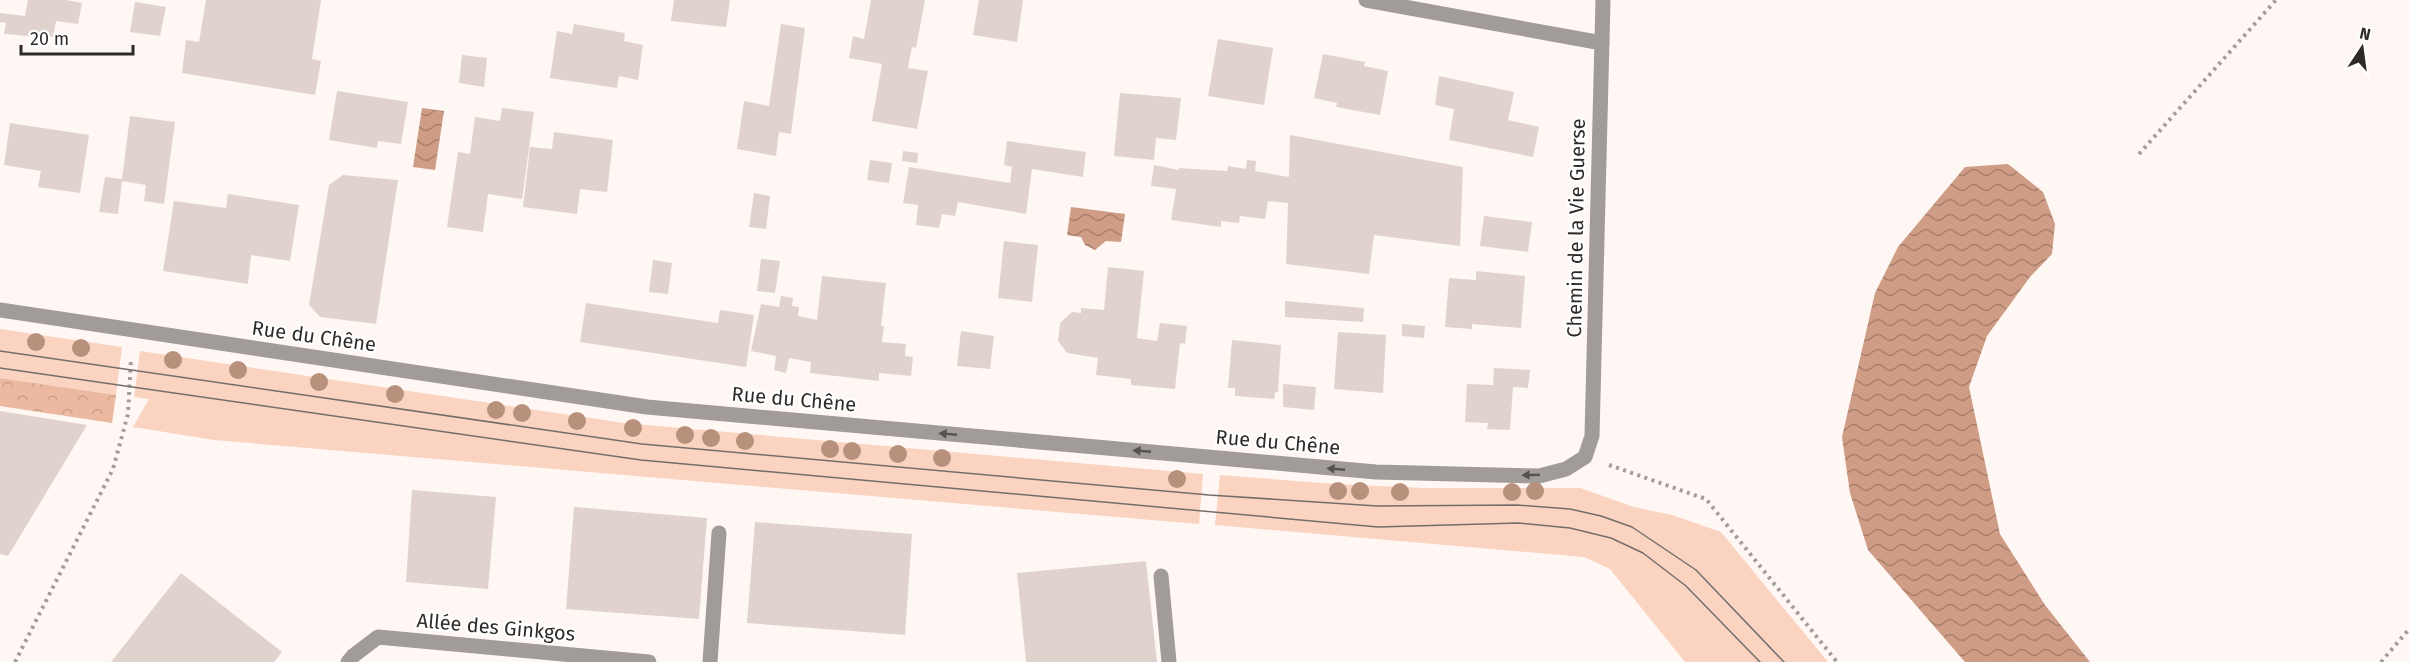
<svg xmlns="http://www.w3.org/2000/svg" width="2410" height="662" font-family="'Fira Sans',sans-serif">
<defs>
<pattern id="forest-crowns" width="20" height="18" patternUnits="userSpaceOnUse" patternTransform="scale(1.5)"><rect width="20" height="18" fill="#ecb8a0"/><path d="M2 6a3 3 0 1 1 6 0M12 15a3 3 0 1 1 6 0" fill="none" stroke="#cb9e8a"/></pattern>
<pattern id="water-waves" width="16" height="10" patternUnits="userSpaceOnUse" patternTransform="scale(1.5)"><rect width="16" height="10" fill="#cf9c85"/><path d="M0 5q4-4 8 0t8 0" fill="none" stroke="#a87f6d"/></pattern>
</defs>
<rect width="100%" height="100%" fill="#fff7f3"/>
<g fill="#fbd3c1">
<path d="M0 329 122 347 116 395 0 378Z"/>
<path d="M140 351 624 423 1203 474 1199 524 214 440 133 427 149 399 134 397Z"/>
<path d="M1220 475 1336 484 1424 488H1580L1634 507 1672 515 1721 532 1828 662H1685L1610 569 1584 557 1215 525Z"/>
</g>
<path fill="url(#forest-crowns)" d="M0 378 116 395 112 423 0 406Z"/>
<g fill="url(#water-waves)">
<path d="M422 108 444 111 435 170 413 167Z"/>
<path d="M2008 164 2043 192 2055 224 2052 254 2030 277 1987 336 1969 387 2000 534 2045 605 2090 662H1965L1868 550 1850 493 1842 437 1875 293 1898 247 1965 167Z"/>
<path d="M1071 207 1125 214 1121 242 1106 241 1095 250 1085 245 1081 237 1067 235Z"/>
</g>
<g fill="#e0d3cd">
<path d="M28 0H66L82 3 78 24 56 21 53 37 42 35 41 37 29 36 4 34 6 23 0 22V13L25 16Z"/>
<path d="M206 0H321L312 59 321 61 315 95 182 73 186 40 199 42Z"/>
<path d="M674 0H730L726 27 671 21Z"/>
<path d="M871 0H925L916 48 912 47 908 68 928 71 917 129 872 121 882 64 849 58 853 36 864 39Z"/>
<path d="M979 0H1023L1017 42 973 35Z"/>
<path d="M135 2 166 7 160 36 130 32Z"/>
<path d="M574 24 625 33 624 41 643 45 638 80 619 76 617 88 550 78 557 31 572 34Z"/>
<path d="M781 24 805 28 791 134 779 132 776 156 737 149 744 101 769 106Z"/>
<path d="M1218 39 1273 48 1264 105 1208 96Z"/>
<path d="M1323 54 1365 62 1364 66 1388 71 1380 115 1336 107 1337 103 1314 98Z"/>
<path d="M462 55 487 58 484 87 459 83Z"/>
<path d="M1439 76 1514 92 1508 120 1539 127 1533 157 1449 140 1454 109 1435 105Z"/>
<path d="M337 91 408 102 401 144 378 141 377 148 329 140Z"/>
<path d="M1120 93 1181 98 1176 140 1156 138 1154 160 1114 156Z"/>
<path d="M502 108 534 112 522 199 488 194 483 232 447 227 458 152 470 154 475 117 500 121Z"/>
<path d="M130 116 175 122 164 204 144 201 146 185 122 181 118 214 99 212 105 177 122 179Z"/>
<path d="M10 123 89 135 80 193 38 187 41 171 4 165Z"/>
<path d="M554 132 613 140 607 192 580 189 577 214 523 207 530 147 552 149Z"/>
<path d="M1290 135 1463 167 1460 246 1374 235 1369 274 1286 264 1288 203 1268 201 1265 219 1240 216 1239 223 1221 221V227L1171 220 1176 189 1151 186 1154 165 1179 170V168L1227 171 1228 166 1246 169 1247 160 1256 161 1255 171 1289 177Z"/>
<path d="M1007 141 1086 152 1083 177 1032 169 1026 214 958 202 955 216 942 214 939 228 916 225 918 205 903 203 909 167 1010 183 1012 167 1004 165Z"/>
<path d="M903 151 918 153 917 163 902 161Z"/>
<path d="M870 160 892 163 889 183 867 180Z"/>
<path d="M343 175 398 180 376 324 320 317 309 305 329 185Z"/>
<path d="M754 193 770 196 766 229 749 227Z"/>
<path d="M228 194 299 205 290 261 251 255 248 284 163 271 174 201 226 208Z"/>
<path d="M1484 216 1532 222 1528 252 1480 246Z"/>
<path d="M1004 241 1038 245 1032 302 998 298Z"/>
<path d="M761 259 780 261 775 293 757 291Z"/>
<path d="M653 260 672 263 668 294 649 292Z"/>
<path d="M1108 267 1144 271 1137 338 1157 341 1160 323 1187 326 1185 344 1180 343 1175 389 1131 385V379L1096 375 1098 358 1067 353 1058 341 1060 323 1072 312 1081 313V308L1104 310Z"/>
<path d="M1476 271 1525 276 1521 328 1472 324V329L1445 327 1449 278 1476 280Z"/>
<path d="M822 276 886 283 881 326H884L882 342 906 344 905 356 913 357 911 376 879 373V381L810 373 811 362 789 358 786 373 774 370 776 356 751 351 761 304 779 307 781 296 793 298 792 306 799 307 798 316 817 320Z"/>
<path d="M1285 301 1364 308 1363 322 1285 317Z"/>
<path d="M586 303 718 323 720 310 754 315 746 367 580 342Z"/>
<path d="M1402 324 1425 326 1424 338 1402 336Z"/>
<path d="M961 331 994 336 990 369 957 366Z"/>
<path d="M1338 332 1386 335 1383 393 1334 389Z"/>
<path d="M1232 340 1281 345 1278 392H1275L1274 399 1235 396V388H1228Z"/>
<path d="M1494 368 1530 370 1528 388 1513 387 1510 430 1487 429 1488 423 1465 422 1467 384 1493 385Z"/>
<path d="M1283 384 1316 387 1314 410 1283 407Z"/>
<path d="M0 411 87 425 8 556 0 554Z"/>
<path d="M412 490 496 497 488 589 406 582Z"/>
<path d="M574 507 707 518 699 619 566 609Z"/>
<path d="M755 522 912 534 905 635 747 623Z"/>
<path d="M1146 561 1157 662H1026L1017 573Z"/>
<path d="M181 573 282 652 274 662H111Z"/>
</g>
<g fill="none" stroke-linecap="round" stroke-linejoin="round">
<g stroke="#a39d99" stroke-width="4" stroke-dasharray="3 4.5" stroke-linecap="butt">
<path d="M2139 154 2276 0"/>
<path d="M1609 465 1706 499 1837 662"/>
<path d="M15 662 113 469 128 414 131 358"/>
<path d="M2381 662 2410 628"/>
</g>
<g stroke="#a19b99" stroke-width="15">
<path d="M1161 576 1169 662"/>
<path d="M710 662 719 533"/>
</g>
<g stroke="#a19b99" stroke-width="15">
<path d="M1366 0 1602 43"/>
<path d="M0 310 647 407 1376 472 1539 476 1566 469 1585 457 1592 436 1603 0"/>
<path d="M348 662 353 656 378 637 649 662"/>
</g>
<g stroke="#746e6b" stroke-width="1.5">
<path d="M0 351 642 444 1209 495 1377 506 1517 505 1570 509 1601 516 1632 527 1696 570 1784 662"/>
<path d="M0 368 641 460 1378 527 1518 523 1570 528 1611 538 1643 553 1686 586 1760 662"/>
</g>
</g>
<g fill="#b7917c">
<circle cx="36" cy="342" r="9"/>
<circle cx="81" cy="348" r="9"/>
<circle cx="173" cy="360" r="9"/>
<circle cx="238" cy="370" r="9"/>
<circle cx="319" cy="382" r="9"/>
<circle cx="395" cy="394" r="9"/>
<circle cx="496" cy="410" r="9"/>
<circle cx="522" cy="413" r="9"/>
<circle cx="577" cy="421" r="9"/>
<circle cx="633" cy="428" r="9"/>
<circle cx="685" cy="435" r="9"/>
<circle cx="711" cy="438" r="9"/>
<circle cx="745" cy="441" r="9"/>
<circle cx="830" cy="449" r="9"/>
<circle cx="852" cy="451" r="9"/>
<circle cx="898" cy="454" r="9"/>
<circle cx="942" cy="458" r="9"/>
<circle cx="1177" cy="479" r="9"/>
<circle cx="1338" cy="491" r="9"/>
<circle cx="1360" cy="491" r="9"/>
<circle cx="1535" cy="491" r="9"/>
<circle cx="1400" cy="492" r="9"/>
<circle cx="1512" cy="492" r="9"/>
</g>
<defs><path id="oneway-solid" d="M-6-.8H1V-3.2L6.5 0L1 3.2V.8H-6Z" transform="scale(1.5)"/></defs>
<g fill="#56524f">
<use href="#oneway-solid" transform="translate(948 434) rotate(-175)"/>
<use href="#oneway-solid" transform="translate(1142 451) rotate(-175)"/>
<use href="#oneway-solid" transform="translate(1336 469) rotate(-175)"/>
<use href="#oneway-solid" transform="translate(1531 475) rotate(179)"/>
</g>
<g text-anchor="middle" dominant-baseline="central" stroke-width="4.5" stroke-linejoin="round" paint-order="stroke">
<g font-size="20" fill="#2e2a27" stroke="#fff">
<text transform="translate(1576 228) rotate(-89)">Chemin de la Vie Guerse</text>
<text transform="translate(314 336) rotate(8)">Rue du Chêne</text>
<text transform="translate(794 399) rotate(5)">Rue du Chêne</text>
<text transform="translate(1278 442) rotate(5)">Rue du Chêne</text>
<text transform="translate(496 627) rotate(5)">Allée des Ginkgos</text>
</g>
</g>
<g transform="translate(2362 48) rotate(13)" stroke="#ffffff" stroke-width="4.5" paint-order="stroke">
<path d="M0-4.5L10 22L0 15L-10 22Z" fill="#2e2a27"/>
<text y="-9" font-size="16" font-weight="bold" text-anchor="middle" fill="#2e2a27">N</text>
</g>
<path d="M21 45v9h112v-9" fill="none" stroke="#2e2a27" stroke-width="3"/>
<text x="30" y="45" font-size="18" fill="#2e2a27" stroke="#ffffff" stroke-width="4.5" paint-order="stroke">20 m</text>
</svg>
